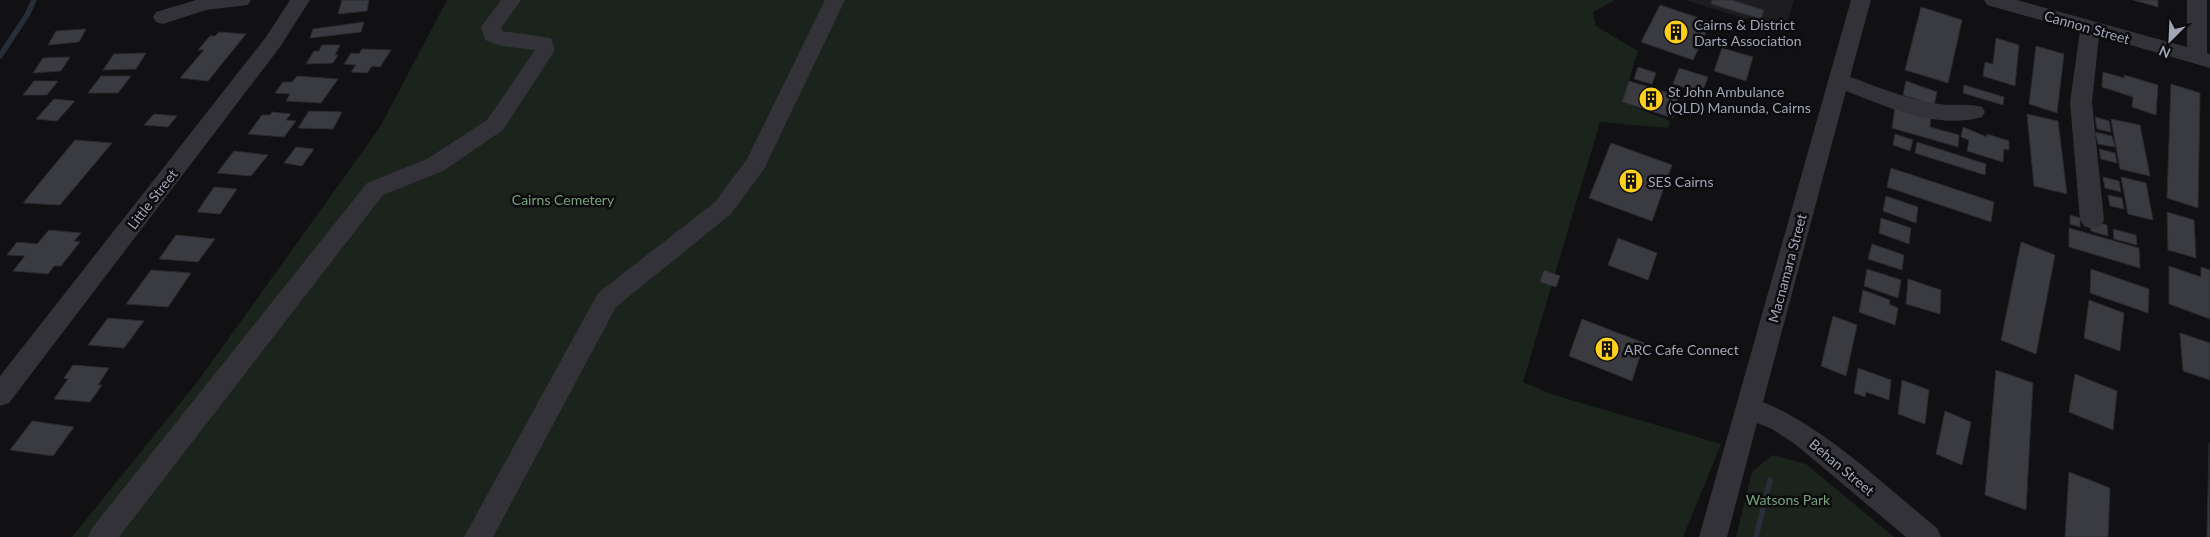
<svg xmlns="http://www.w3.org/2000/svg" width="2210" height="537" font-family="Lato,sans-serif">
<rect width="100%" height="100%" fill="#111113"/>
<path fill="#1d1d20" d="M1685 0H1794L1784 31Z"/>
<g fill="#1b231d">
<path d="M447 0H1615L1593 12 1596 26 1638 51 1622 102 1670 121 1668 128 1600 122 1523 382 1554 395 1721 444 1683 537H72L198 381 380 127Z"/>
<path d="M1772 455 1806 464 1894 537H1736L1752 472Z"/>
</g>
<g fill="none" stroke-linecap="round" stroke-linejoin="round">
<g stroke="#272e37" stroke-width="5.5">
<path d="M0 56 27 15 34 0"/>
<path d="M1756 537 1770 480"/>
</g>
</g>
<g fill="#3a3b41" stroke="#2b2b2f">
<path d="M342 0H369L367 11 338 14Z"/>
<path d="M1712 0H1732L1764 10 1761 19 1711 4Z"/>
<path d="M2133 0H2158V7Z"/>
<path d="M1660 5 1711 22 1693 60 1641 42Z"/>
<path d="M1921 7 1962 20 1948 83 1905 70Z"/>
<path d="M364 22 361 32 310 38 313 29Z"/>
<path d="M86 29 79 42 48 45 56 31Z"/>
<path d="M219 32 246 34 208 81 180 78 204 50H198L210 36H215Z"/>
<path d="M1996 38 2019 45 2015 86 1983 76 1985 62 1993 64Z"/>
<path d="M322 45H340L335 55H338L333 63 306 64 314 51H319Z"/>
<path d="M2036 46 2064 54 2057 113 2029 104Z"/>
<path d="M1722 48 1753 57 1746 81 1714 71Z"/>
<path d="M362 49 391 50 380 67 372 66 367 73 351 72 356 65 344 64 351 53 359 54Z"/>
<path d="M146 53 136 69 103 70 114 54Z"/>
<path d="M70 57 61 71 33 73 43 58Z"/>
<path d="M1638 67 1656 73 1652 84 1634 79Z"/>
<path d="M1679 68 1708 77 1702 93 1673 84Z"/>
<path d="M2103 72 2124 78V75L2158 85 2156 115 2132 107 2133 97 2102 87Z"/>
<path d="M101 76H131L118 93H88Z"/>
<path d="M297 76 338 79 321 103 286 101 290 94 275 93 283 82H292Z"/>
<path d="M34 81H58L47 95H23Z"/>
<path d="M1629 81 1679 96 1673 118 1622 102Z"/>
<path d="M1906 81 1937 92 1934 105 1903 95Z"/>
<path d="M2171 84 2200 93 2198 208 2167 198Z"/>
<path d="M1964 85 2004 97 2003 105 1963 93Z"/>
<path d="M54 99 75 101 57 121 36 119Z"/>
<path d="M1895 107 1931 117 1930 127 1959 135 1958 147 1892 128Z"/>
<path d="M309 111 342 112 333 129 298 128Z"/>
<path d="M272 112 291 114 286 120 296 121 284 137 248 134 262 115H270Z"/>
<path d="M154 114 177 116 168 127 144 125Z"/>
<path d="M2027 114 2058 121 2067 194 2034 186Z"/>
<path d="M2095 117 2109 121 2111 132 2097 129Z"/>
<path d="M2111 119 2140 125 2150 176 2120 169Z"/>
<path d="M1963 127 1987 137V134L2009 141V150L2004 149 2003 162 1967 151 1969 140 1961 137Z"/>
<path d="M2095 132 2112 136 2115 147 2098 144Z"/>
<path d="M1895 134 1913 140 1910 151 1893 145Z"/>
<path d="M75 140 112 143 60 205 23 203Z"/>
<path d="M1917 142 1986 164 1985 175 1915 153Z"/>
<path d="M1611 143 1672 165 1652 221 1589 198Z"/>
<path d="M296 147 314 149 302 166 284 163Z"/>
<path d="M2099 149 2115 153 2117 163 2101 159Z"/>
<path d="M234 151 268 155 251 176 217 173Z"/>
<path d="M1891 168 1994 202 1991 222 1887 187Z"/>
<path d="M2103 177 2119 181 2121 192 2105 188Z"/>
<path d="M2121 177 2146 183 2153 220 2128 214Z"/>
<path d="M214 187 237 189 220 214 197 212Z"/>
<path d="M2108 195 2122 198 2124 209 2110 206Z"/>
<path d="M1886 196 1918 207 1916 223 1883 211Z"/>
<path d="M2167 212 2194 220 2196 258 2168 250Z"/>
<path d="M2070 215 2080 218V227L2070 224Z"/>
<path d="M1881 218 1911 228 1909 244 1879 233Z"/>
<path d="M2090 220 2107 225 2108 236 2091 231Z"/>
<path d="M2069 228 2139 248 2140 268 2069 247Z"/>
<path d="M2113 229 2136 235 2137 245 2114 239Z"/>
<path d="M49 230 81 233 74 241 80 242 61 266H54L48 274 13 271 25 256 7 255 17 242 37 244Z"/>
<path d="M176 235 215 239 198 262 159 259Z"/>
<path d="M1618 238 1657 253 1648 280 1608 265Z"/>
<path d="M2021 242 2055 255 2036 354 2001 340Z"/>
<path d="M1872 244 1904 255 1902 270 1868 259Z"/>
<path d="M2169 266 2201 277V267L2210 270V319L2169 304Z"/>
<path d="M1867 269 1901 280 1898 298 1864 286Z"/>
<path d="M2091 269 2149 289 2148 313 2090 293Z"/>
<path d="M151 270 191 273 168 307 126 304Z"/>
<path d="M1544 270 1560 276 1556 287 1540 282Z"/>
<path d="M1908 279 1941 290 1940 314 1906 304Z"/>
<path d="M1863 290 1890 300 1889 304 1898 308 1895 325 1859 312Z"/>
<path d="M2089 300 2124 313 2120 351 2084 338Z"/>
<path d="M1833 316 1857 325 1846 376 1821 366Z"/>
<path d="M108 318 144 321 124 348 88 345Z"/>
<path d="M1582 319 1644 343 1632 381 1569 356Z"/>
<path d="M2180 333 2210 343V380L2183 371Z"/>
<path d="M73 365 109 368 98 385H102L90 402 54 399 68 379 64 378Z"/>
<path d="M1858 368 1891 380 1889 400 1866 392 1865 397 1854 393Z"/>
<path d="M1996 370 2033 383 2026 510 1985 495Z"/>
<path d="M2075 374 2117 391 2113 430 2069 412Z"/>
<path d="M1902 380 1929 390 1925 424 1898 414Z"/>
<path d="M1945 411 1971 422 1962 465 1936 454Z"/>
<path d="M32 421 74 427 53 456 10 450Z"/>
<path d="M2209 443 2210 537H2207Z"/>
<path d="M2069 472 2110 488 2108 537H2065Z"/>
</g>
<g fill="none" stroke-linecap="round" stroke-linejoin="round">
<g fill="#323238" fill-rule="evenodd">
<path d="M196 0H251L248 5 206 10 163 24 156 22 153 17 156 12Z"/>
<path d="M290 0H310L280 47 9 403 0 406V376L266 37Z"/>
<path d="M501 0H521L501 28 502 31 551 38 555 50 503 130 443 171 383 195 119 537H88L92 528 367 183 427 159 487 120 535 50 501 46 485 40 481 27Z"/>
<path d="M825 0H845L764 169 731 214 616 307 493 537H464L598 293 715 202 747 159Z"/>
<path d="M1851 0H1871L1850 77C1879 87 1908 100 1939 104 1953 106 1968 103 1982 107L1985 112 1982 117C1938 130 1887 107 1846 91L1763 402C1825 427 1884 485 1937 528L1941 537H1906L1795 444 1772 429 1757 423 1727 537H1699Z"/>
<path d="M1984 0H2017L2187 47V0H2207V53L2210 54V68L2099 36 2092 102 2104 220 2100 226 2092 229 2084 226 2080 220 2070 102 2080 31 1987 5Z"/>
</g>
</g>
<defs>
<symbol id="building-disc" viewBox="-11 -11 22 22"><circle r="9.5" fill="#ffcf1d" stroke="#0c0c0e"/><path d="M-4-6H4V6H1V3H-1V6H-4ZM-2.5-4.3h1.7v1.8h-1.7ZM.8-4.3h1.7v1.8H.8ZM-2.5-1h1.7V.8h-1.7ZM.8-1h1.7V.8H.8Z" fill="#111"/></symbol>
</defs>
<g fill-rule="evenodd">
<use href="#building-disc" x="1662" y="18" width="28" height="28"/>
<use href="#building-disc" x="1637" y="85" width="28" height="28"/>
<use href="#building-disc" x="1617" y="167" width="28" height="28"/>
<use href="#building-disc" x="1593" y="335" width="28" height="28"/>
</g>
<g text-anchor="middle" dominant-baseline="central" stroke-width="5" stroke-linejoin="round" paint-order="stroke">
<g font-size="14" fill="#a1a5b5" stroke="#0c0c0e" text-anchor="start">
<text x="1694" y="24">Cairns &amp; District<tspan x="1694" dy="16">Darts Association</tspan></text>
<text x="1668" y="91">St John Ambulance<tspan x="1668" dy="16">(QLD) Manunda, Cairns</tspan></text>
<text x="1648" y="181">SES Cairns</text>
<text x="1624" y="349">ARC Cafe Connect</text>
</g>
<g font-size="14" fill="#a1a5b5" stroke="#0c0c0e">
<text transform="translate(2087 27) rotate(16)">Cannon Street</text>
<text transform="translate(152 199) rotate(-52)">Little Street</text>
<text transform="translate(1787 268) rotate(-75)">Macnamara Street</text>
<text transform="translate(1842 467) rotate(40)">Behan Street</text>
</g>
<g font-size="14" fill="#76a27e" stroke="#0c0c0e">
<text x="563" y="199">Cairns Cemetery</text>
<text x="1788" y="499">Watsons Park</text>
</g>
</g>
<g transform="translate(2170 40) rotate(204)" stroke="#0c0c0e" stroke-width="4" paint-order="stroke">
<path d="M0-4L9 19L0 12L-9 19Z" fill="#a1a5b5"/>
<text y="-8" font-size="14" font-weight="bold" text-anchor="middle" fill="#a1a5b5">N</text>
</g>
</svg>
